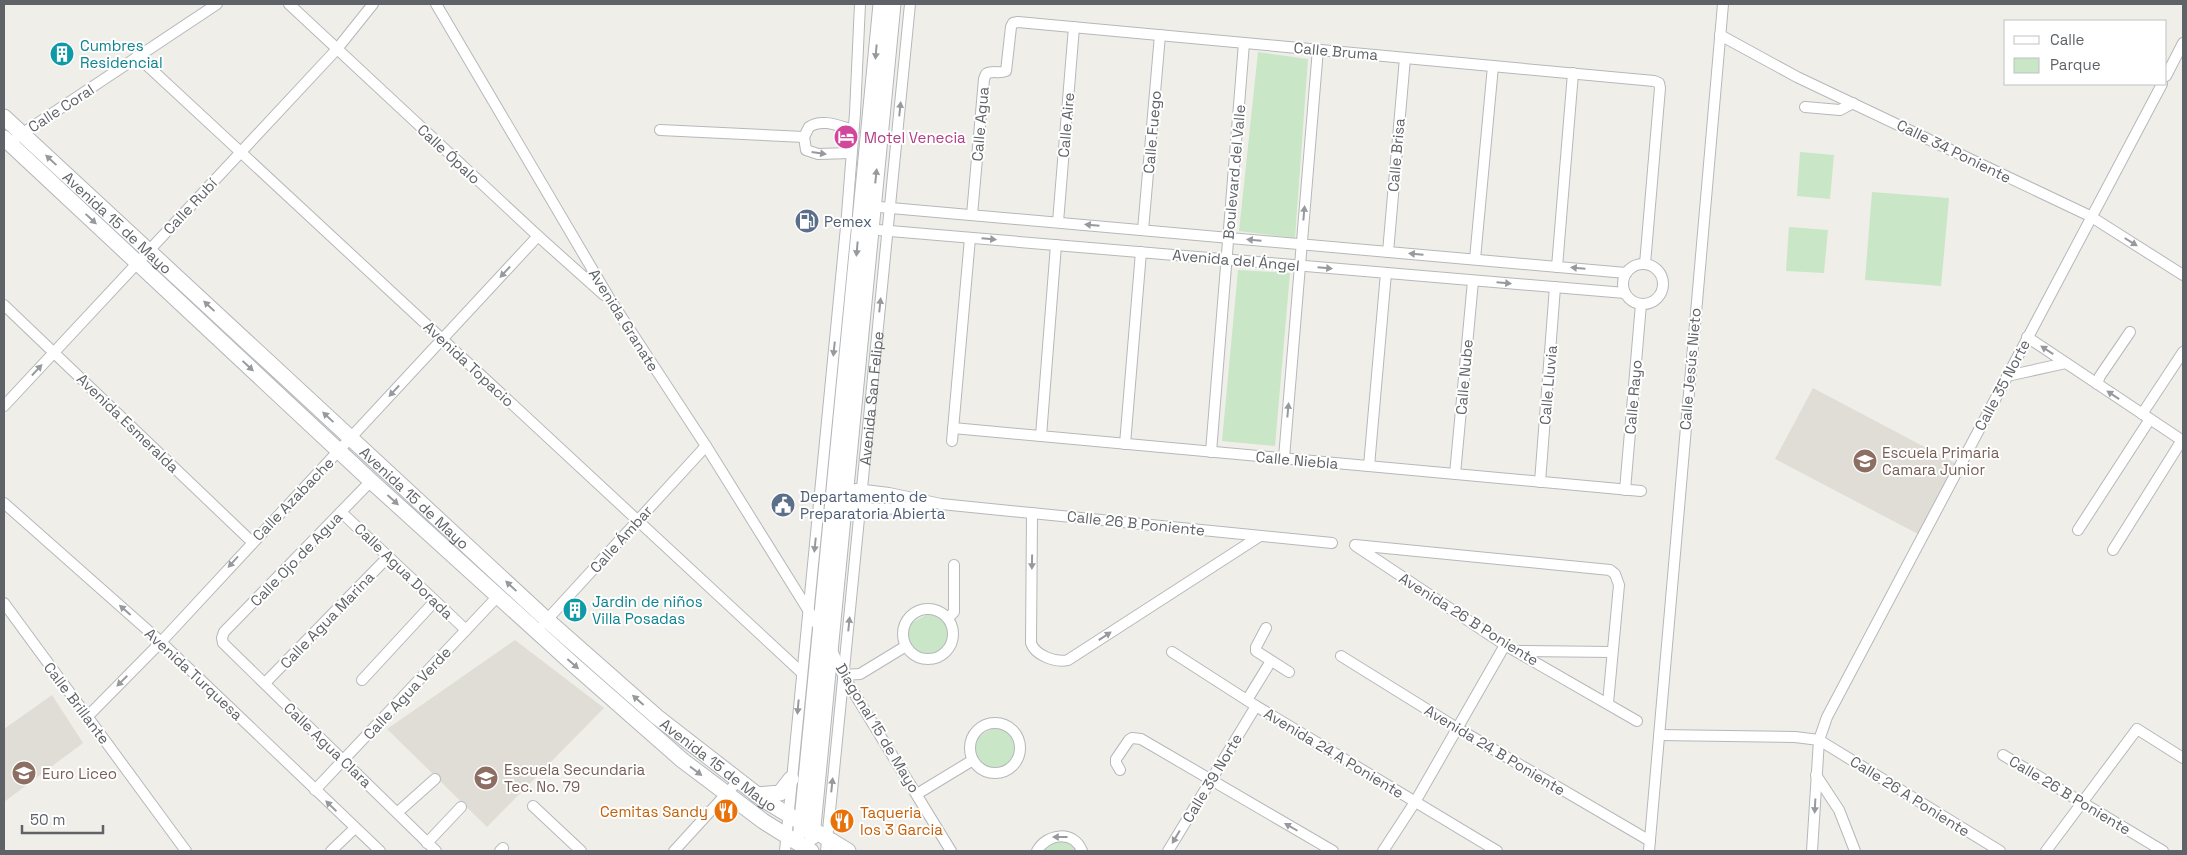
<svg xmlns="http://www.w3.org/2000/svg" width="2187" height="855" font-family="'Space Grotesk',sans-serif">
<rect width="100%" height="100%" fill="#f0eee8"/>
<g fill="#e0ddd6">
<path d="M1813 388 1955 463 1918 534 1775 459Z"/>
<path d="M515 640 604 708 487 827 387 729Z"/>
<path d="M52 695 83 743 4 802V729Z"/>
</g>
<g fill="#c9e6c7">
<path d="M1258 52 1308 59 1295 238 1239 231Z"/>
<path d="M1800 152 1834 155 1830 199 1797 196Z"/>
<path d="M1872 192 1949 198 1941 286 1865 280Z"/>
<path d="M1789 227 1828 230 1824 273 1786 271Z"/>
<path d="M1238 270 1290 273 1275 446 1222 441Z"/>
<path d="M930 613 949 624 948 646 928 657 909 645V624Z"/>
<path d="M997 726 1015 738V760L994 771 976 759V738Z"/>
<path d="M1061 839 1080 851H1041Z"/>
</g>
<g fill="none" stroke-linecap="round" stroke-linejoin="round">
<defs>
<g id="street">
<path d="M289 4 538 236 604 295"/>
<path d="M436 4 611 301 706 446 820 629"/>
<path d="M1720 35 1797 77 2090 216 2183 275"/>
<path d="M137 56 801 672"/>
<path d="M2166 76 2183 43"/>
<path d="M1805 107 1840 110 1853 103"/>
<path d="M660 130 804 137"/>
<path d="M17 137 217 4"/>
<path d="M851 153 818 154 806 150 804 137 809 127C822 118 839 126 853 130"/>
<path d="M868 206 1626 273"/>
<path d="M972 215 984 79 986 74C992 70 999 74 1006 71L1011 27 1013 23 1018 22 1654 81 1659 83 1660 88 1645 264"/>
<path d="M1058 222 1074 27"/>
<path d="M866 229 1625 293"/>
<path d="M1143 230 1160 35"/>
<path d="M1388 252 1405 58"/>
<path d="M1475 259 1493 66"/>
<circle cx="1643" cy="284" r="20"/>
<path d="M1557 267 1573 73"/>
<path d="M4 305 252 542"/>
<path d="M2027 337 2183 441"/>
<path d="M2007 376 2066 363"/>
<path d="M2097 384 2100 376 2130 332"/>
<path d="M4 406 337 49 373 4"/>
<path d="M2142 414 2183 352"/>
<path d="M953 428 1641 491"/>
<path d="M1041 436 1056 245"/>
<path d="M952 441 970 238"/>
<path d="M1125 444 1141 252"/>
<path d="M1211 452 1244 43"/>
<path d="M1284 458 1318 49"/>
<path d="M1369 466 1386 273"/>
<path d="M1455 474 1473 281"/>
<path d="M371 481 224 632 222 638 223 643 436 851"/>
<path d="M1540 482 1555 287"/>
<path d="M856 489 889 493 941 504 1332 543"/>
<path d="M1625 490 1641 304"/>
<path d="M4 503 161 642 380 851"/>
<path d="M854 508 887 509 930 505"/>
<path d="M341 512 466 630"/>
<path d="M1032 513 1031 643C1035 655 1055 663 1068 660L1260 536"/>
<path d="M2078 530 2150 419"/>
<path d="M1355 545 1610 570 1615 574 1619 585 1608 703"/>
<path d="M1356 546 1505 645 1637 721"/>
<path d="M2113 550 2182 440"/>
<path d="M4 603 186 851"/>
<circle cx="928" cy="634" r="25"/>
<path d="M948 618 954 612V565"/>
<path d="M544 623 706 446"/>
<path d="M1266 628 1256 647V651L1289 672"/>
<path d="M831 648 843 675 951 851"/>
<path d="M1519 651 1612 652"/>
<path d="M1172 652 1256 706 1497 851"/>
<path d="M1341 656 1457 728 1650 841"/>
<path d="M843 675 860 674 906 646"/>
<path d="M362 680 435 601"/>
<path d="M265 683 388 557"/>
<path d="M1247 700 1271 661"/>
<path d="M88 716 161 642 538 236"/>
<circle cx="995" cy="748" r="25"/>
<path d="M1659 735 1795 737 1819 740 2000 851"/>
<path d="M2003 755 2163 851"/>
<path d="M1120 770 1116 763V759L1129 740 1132 738 1141 739 1333 851"/>
<path d="M1816 775 1839 810 1855 851"/>
<path d="M315 790 498 596"/>
<path d="M917 794 973 760"/>
<path d="M533 806 581 851"/>
<path d="M398 812 435 779"/>
<path d="M427 843 461 807"/>
<path d="M331 851 355 828"/>
<path d="M500 851 503 848"/>
<path d="M674 851 738 781"/>
<path d="M785 851 846 227 855 113 860 4"/>
<path id="s1" d="M826 851 910 4"/>
<path d="M1037 851C1047 833 1074 830 1082 851"/>
<path d="M1168 851 1256 706"/>
<path d="M1383 851 1415 802 1505 645"/>
<path d="M1649 851 1723 4"/>
<path d="M1812 851 1819 740 1827 717 2162 84"/>
<path d="M2046 851 2137 729 2183 758"/>
</g>
<g id="secondary">
<path id="s2" d="M4 117 547 620 657 717 764 800 848 851"/>
<path d="M4 138 371 481 575 666 682 760 763 821 811 851"/>
<path d="M757 795 780 793 791 779"/>
<path d="M801 831 881 4"/>
<path d="M812 837 893 4"/>
</g>
</defs>
<use href="#street" stroke="#b5b8bb" stroke-width="12"/>
<use href="#secondary" stroke="#b4b7bb" stroke-width="17"/>
<use href="#street" stroke="#fff" stroke-width="10"/>
<use href="#secondary" stroke="#fff" stroke-width="15"/>
</g>
<defs><path id="oneway-solid" d="M-6-.8H1V-3.2L6.5 0L1 3.2V.8H-6Z" transform="scale(1.25)"/></defs>
<g fill="#979a9c">
<use href="#oneway-solid" transform="translate(876 52) rotate(95)"/>
<use href="#oneway-solid" transform="translate(900 109) rotate(-84)"/>
<use href="#oneway-solid" transform="translate(819 153) rotate(8)"/>
<use href="#oneway-solid" transform="translate(51 160) rotate(-137)"/>
<use href="#oneway-solid" transform="translate(876 176) rotate(-84)"/>
<use href="#oneway-solid" transform="translate(1304 213) rotate(-85)"/>
<use href="#oneway-solid" transform="translate(91 219) rotate(43)"/>
<use href="#oneway-solid" transform="translate(1092 225) rotate(-175)"/>
<use href="#oneway-solid" transform="translate(989 239) rotate(5)"/>
<use href="#oneway-solid" transform="translate(1254 240) rotate(-175)"/>
<use href="#oneway-solid" transform="translate(2131 242) rotate(32)"/>
<use href="#oneway-solid" transform="translate(857 249) rotate(95)"/>
<use href="#oneway-solid" transform="translate(1416 254) rotate(-175)"/>
<use href="#oneway-solid" transform="translate(1325 268) rotate(5)"/>
<use href="#oneway-solid" transform="translate(1578 268) rotate(-175)"/>
<use href="#oneway-solid" transform="translate(505 272) rotate(133)"/>
<use href="#oneway-solid" transform="translate(1504 283) rotate(5)"/>
<use href="#oneway-solid" transform="translate(880 305) rotate(-84)"/>
<use href="#oneway-solid" transform="translate(209 306) rotate(-137)"/>
<use href="#oneway-solid" transform="translate(834 349) rotate(96)"/>
<use href="#oneway-solid" transform="translate(2047 350) rotate(-147)"/>
<use href="#oneway-solid" transform="translate(248 366) rotate(43)"/>
<use href="#oneway-solid" transform="translate(37 370) rotate(-47)"/>
<use href="#oneway-solid" transform="translate(394 391) rotate(133)"/>
<use href="#oneway-solid" transform="translate(2113 395) rotate(-146)"/>
<use href="#oneway-solid" transform="translate(1288 410) rotate(-85)"/>
<use href="#oneway-solid" transform="translate(328 417) rotate(-137)"/>
<use href="#oneway-solid" transform="translate(393 500) rotate(42)"/>
<use href="#oneway-solid" transform="translate(815 545) rotate(96)"/>
<use href="#oneway-solid" transform="translate(233 562) rotate(132)"/>
<use href="#oneway-solid" transform="translate(1032 562) rotate(91)"/>
<use href="#oneway-solid" transform="translate(511 586) rotate(-137)"/>
<use href="#oneway-solid" transform="translate(125 610) rotate(-139)"/>
<use href="#oneway-solid" transform="translate(849 624) rotate(-84)"/>
<use href="#oneway-solid" transform="translate(1105 636) rotate(-33)"/>
<use href="#oneway-solid" transform="translate(573 664) rotate(41)"/>
<use href="#oneway-solid" transform="translate(122 681) rotate(135)"/>
<use href="#oneway-solid" transform="translate(638 700) rotate(-139)"/>
<use href="#oneway-solid" transform="translate(798 707) rotate(95)"/>
<use href="#oneway-solid" transform="translate(696 771) rotate(37)"/>
<use href="#oneway-solid" transform="translate(832 785) rotate(-84)"/>
<use href="#oneway-solid" transform="translate(331 806) rotate(-136)"/>
<use href="#oneway-solid" transform="translate(1815 806) rotate(93)"/>
<use href="#oneway-solid" transform="translate(1291 827) rotate(-150)"/>
<use href="#oneway-solid" transform="translate(1060 837) rotate(180)"/>
<use href="#oneway-solid" transform="translate(1176 837) rotate(121)"/>
</g>
<defs>
<symbol id="building-disc" viewBox="-11 -11 22 22"><circle r="9.5" fill="#0f9aa8" stroke="#fff"/><path d="M-4-6H4V6H1V3H-1V6H-4ZM-2.5-4.3h1.7v1.8h-1.7ZM.8-4.3h1.7v1.8H.8ZM-2.5-1h1.7V.8h-1.7ZM.8-1h1.7V.8H.8Z" fill="#fff"/></symbol>
<symbol id="hotel-disc" viewBox="-11 -11 22 22"><circle r="9.5" fill="#d1479c" stroke="#fff"/><path d="M-6-4.5h1.5V1H6V5H4.5V3h-9V5H-6ZM-4 0a1.8 1.8 0 1 1 3.6 0ZM.5 0V-2.5h3Q6-2.5 6 0Z" fill="#fff"/></symbol>
<symbol id="fuel-disc" viewBox="-11 -11 22 22"><circle r="9.5" fill="#5c6f8a" stroke="#fff"/><path d="M-5.5-6h7V0h2V4h1.3V-2.5L3-4.5l.8-.8L6-3V5H2.5V1h-1V6h-7ZM-4.2-4.7v3.2H.2V-4.7Z" fill="#fff"/></symbol>
<symbol id="university-disc" viewBox="-11 -11 22 22"><circle r="9.5" fill="#8d6e63" stroke="#fff"/><path d="M0-5L7-2L0 1L-7-2ZM-4 1L0 2.5L4 1V4Q0 6-4 4Z" fill="#fff"/></symbol>
<symbol id="civic-disc" viewBox="-11 -11 22 22"><circle r="9.5" fill="#5c6f8a" stroke="#fff"/><path d="M-.6-6.5H3V-4.5H.6V-3L4-1V1h2V6H-6V1h2V-1L-.6-3ZM-1.2 2.5V6h2.4V2.5Z" fill="#fff"/></symbol>
<symbol id="school-disc" viewBox="-11 -11 22 22"><circle r="9.5" fill="#8d6e63" stroke="#fff"/><path d="M0-5L7-2L0 1L-7-2ZM-4 1L0 2.5L4 1V4Q0 6-4 4Z" fill="#fff"/></symbol>
<symbol id="restaurant-disc" viewBox="-11 -11 22 22"><circle r="9.5" fill="#e8710a" stroke="#fff"/><path d="M-5-6h1v4h1v-4h1v4h1v-4h1v5L-1.5 .5V6h-2V.5L-5-1ZM5-6V6H3V1.5H1.5Q1.5-4 5-6Z" fill="#fff"/></symbol>
</defs>
<g fill-rule="evenodd">
<use href="#building-disc" x="48" y="40" width="28" height="28"/>
<use href="#hotel-disc" x="832" y="123" width="28" height="28"/>
<use href="#fuel-disc" x="793" y="207" width="28" height="28"/>
<use href="#university-disc" x="1851" y="447" width="28" height="28"/>
<use href="#civic-disc" x="769" y="491" width="28" height="28"/>
<use href="#building-disc" x="561" y="596" width="28" height="28"/>
<use href="#school-disc" x="10" y="759" width="28" height="28"/>
<use href="#university-disc" x="472" y="764" width="28" height="28"/>
<use href="#restaurant-disc" x="712" y="797" width="28" height="28"/>
<use href="#restaurant-disc" x="828" y="807" width="28" height="28"/>
</g>
<g text-anchor="middle" dominant-baseline="central" stroke-width="4" stroke-linejoin="round" paint-order="stroke">
<g font-size="15" fill="#0d838f" stroke="#fff" text-anchor="start">
<text x="80" y="45">Cumbres<tspan x="80" dy="17">Residencial</tspan></text>
<text x="592" y="601">Jardin de niños<tspan x="592" dy="17">Villa Posadas</tspan></text>
</g>
<g font-size="15" fill="#5f6367" stroke="#fff">
<text transform="translate(1336 51) rotate(5)">Calle Bruma</text>
<text transform="translate(61 108) rotate(-33)">Calle Coral</text>
<text transform="translate(980 124) rotate(-85)">Calle Agua</text>
<text transform="translate(1066 125) rotate(-85)">Calle Aire</text>
<text transform="translate(1152 132) rotate(-85)">Calle Fuego</text>
<text transform="translate(1954 151) rotate(26)">Calle 34 Poniente</text>
<text transform="translate(449 154) rotate(43)">Calle Ópalo</text>
<text transform="translate(1396 155) rotate(-85)">Calle Brisa</text>
<text transform="translate(1234 172) rotate(-85)">Boulevard del Valle</text>
<text transform="translate(190 206) rotate(-47)">Calle Rubí</text>
<text stroke="none"><textPath href="#s2" startOffset="155">Avenida 15 de Mayo</textPath></text>
<text transform="translate(1236 260) rotate(5)">Avenida del Ángel</text>
<text transform="translate(624 320) rotate(58)">Avenida Granate</text>
<text transform="translate(469 364) rotate(43)">Avenida Topacio</text>
<text transform="translate(1690 369) rotate(-85)">Calle Jesús Nieto</text>
<text transform="translate(1464 377) rotate(-85)">Calle Nube</text>
<text transform="translate(1548 385) rotate(-85)">Calle Lluvia</text>
<text transform="translate(2002 385) rotate(-62)">Calle 35 Norte</text>
<text transform="translate(1633 397) rotate(-85)">Calle Rayo</text>
<text stroke="none"><textPath href="#s1" startOffset="455">Avenida San Felipe</textPath></text>
<text transform="translate(128 423) rotate(44)">Avenida Esmeralda</text>
<text transform="translate(1297 460) rotate(5)">Calle Niebla</text>
<text stroke="none"><textPath href="#s2" startOffset="560">Avenida 15 de Mayo</textPath></text>
<text transform="translate(293 499) rotate(-46)">Calle Azabache</text>
<text transform="translate(1136 523) rotate(6)">Calle 26 B Poniente</text>
<text transform="translate(621 539) rotate(-48)">Calle Ámbar</text>
<text transform="translate(296 559) rotate(-46)">Calle Ojo de Agua</text>
<text transform="translate(404 571) rotate(44)">Calle Agua Dorada</text>
<text transform="translate(1469 619) rotate(32)">Avenida 26 B Poniente</text>
<text transform="translate(327 620) rotate(-46)">Calle Agua Marina</text>
<text transform="translate(194 674) rotate(43)">Avenida Turquesa</text>
<text transform="translate(407 693) rotate(-47)">Calle Agua Verde</text>
<text transform="translate(77 703) rotate(53)">Calle Brillante</text>
<text transform="translate(878 728) rotate(59)">Diagonal 15 de Mayo</text>
<text transform="translate(328 745) rotate(44)">Calle Agua Clara</text>
<text transform="translate(1495 750) rotate(31)">Avenida 24 B Poniente</text>
<text transform="translate(1334 753) rotate(31)">Avenida 24 A Poniente</text>
<text stroke="none"><textPath href="#s2" startOffset="965">Avenida 15 de Mayo</textPath></text>
<text transform="translate(1212 778) rotate(-59)">Calle 39 Norte</text>
<text transform="translate(2070 795) rotate(31)">Calle 26 B Poniente</text>
<text transform="translate(1910 796) rotate(32)">Calle 26 A Poniente</text>
</g>
<g font-size="15" fill="#b23c85" stroke="#fff" text-anchor="start">
<text x="864" y="137">Motel Venecia</text>
</g>
<g font-size="15" fill="#4e5e75" stroke="#fff" text-anchor="start">
<text x="824" y="221">Pemex</text>
<text x="800" y="496">Departamento de<tspan x="800" dy="17">Preparatoria Abierta</tspan></text>
</g>
<g font-size="15" fill="#785e54" stroke="#fff" text-anchor="start">
<text x="1882" y="452">Escuela Primaria<tspan x="1882" dy="17">Camara Junior</tspan></text>
<text x="504" y="769">Escuela Secundaria<tspan x="504" dy="17">Tec. No. 79</tspan></text>
<text x="42" y="773">Euro Liceo</text>
</g>
<g font-size="15" fill="#c56008" stroke="#fff" text-anchor="end">
<text x="708" y="811">Cemitas Sandy</text>
<text x="860" y="812" text-anchor="start">Taqueria<tspan x="860" dy="17">los 3 Garcia</tspan></text>
</g>
</g>
<rect width="2187" height="855" fill="none" stroke="#5f6367" stroke-width="10"/>
<rect x="2004" y="20" width="162" height="65" fill="#ffffff" stroke="#bfc1c2"/>
<rect x="2014" y="36" width="25" height="8" fill="#ffffff" stroke="#bfc1c2"/>
<text x="2050" y="45" font-size="15" fill="#5f6367">Calle</text>
<rect x="2014" y="58" width="25" height="15" fill="#c9e6c7" stroke="#bfc1c2"/>
<text x="2050" y="70" font-size="15" fill="#5f6367">Parque</text>
<path d="M22 825v8h81v-8" fill="none" stroke="#5f6367" stroke-width="2.5"/>
<text x="30" y="825" font-size="15" fill="#5f6367" stroke="#ffffff" stroke-width="4" paint-order="stroke">50 m</text>
</svg>
